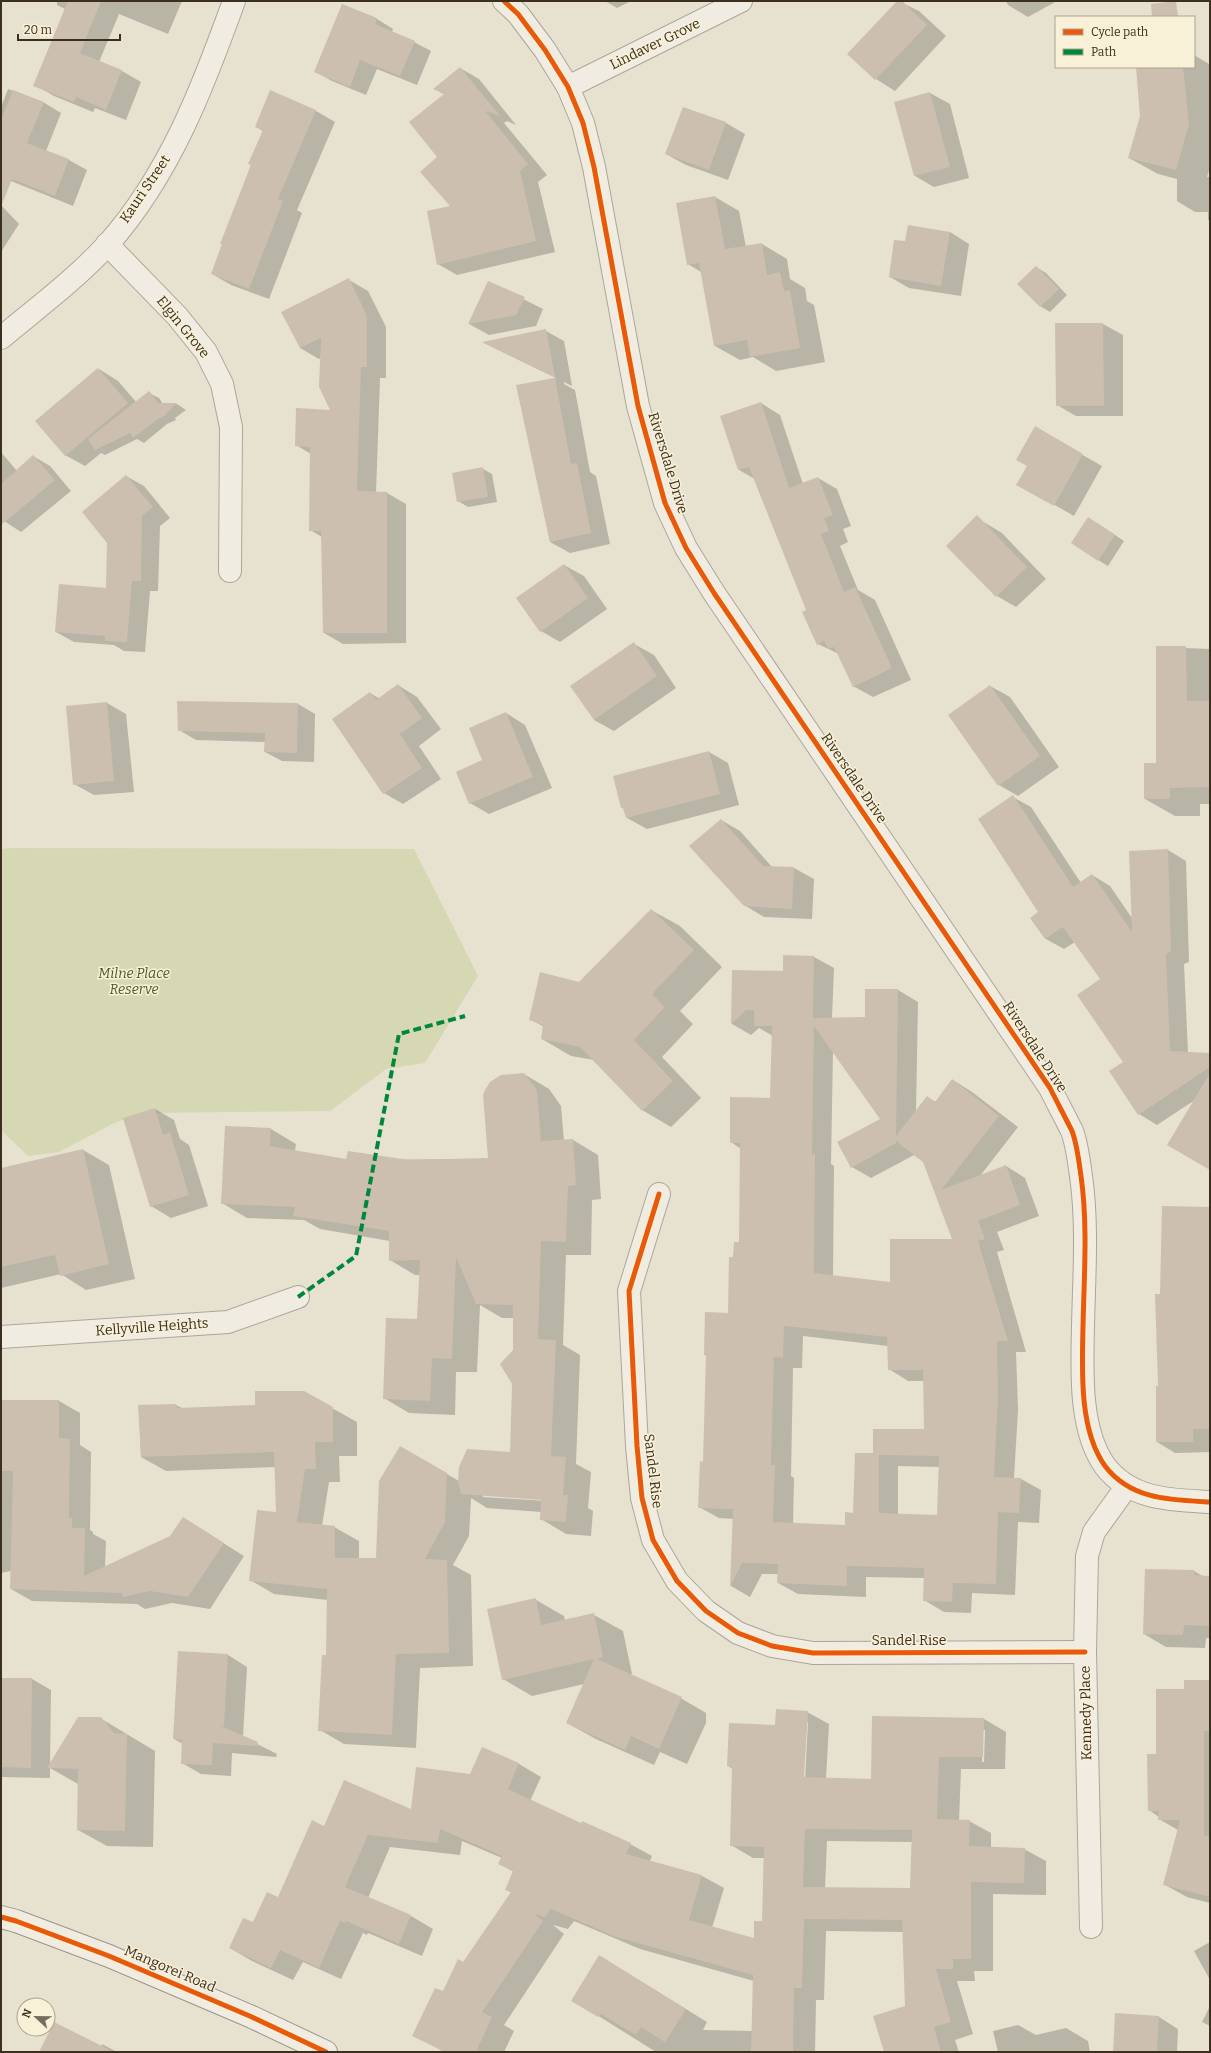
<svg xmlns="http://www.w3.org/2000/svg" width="1211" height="2053" font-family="Bitter,serif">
<rect width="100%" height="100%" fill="#e7e1d0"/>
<path fill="#d5d8b2" d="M10 848 414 849 478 976 425 1063 386 1069 330 1111 143 1113 114 1123 59 1152 28 1156 1 1130V849Z"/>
<g fill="#0003" fill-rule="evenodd">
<path d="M57 1H182L168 34 119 14 99 62 122 71 141 82 126 120 95 108 93 112 54 96 35 85 65 9 57 5Z"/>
<path d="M605 1H631L617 8Z"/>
<path d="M898 1 919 11 946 36 895 91 876 79Z"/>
<path d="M1006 1H1057L1028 17 1008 5Z"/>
<path d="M342 5 377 19 393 29 392 32 414 42 431 51 417 85 377 69 366 95 332 81 316 72Z"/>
<path d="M1194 55 1209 64 1210 69V168L1207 177H1210V221L1208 220V212H1195L1177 201V179L1158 174 1129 158 1141 117 1137 67H1194Z"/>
<path d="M460 68 479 79 516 125 507 121 504 123 547 175 538 182 555 252 457 275 438 264 452 207 439 157 445 95 435 89Z"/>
<path d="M8 89 43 102 61 113 46 151 69 160 87 170 73 206 1 177V107Z"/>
<path d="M271 91 316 111 335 122 297 210 302 213 269 299 231 285 212 274 263 131 256 127Z"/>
<path d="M930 93 950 104 969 178 934 187 915 176Z"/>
<path d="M726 123 745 134 728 180 686 165 666 154Z"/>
<path d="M715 197 739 211 746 247 762 244 787 259 790 279 805 288 807 301 814 305 825 362 776 371 753 357 740 360 715 346 701 272 688 264Z"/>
<path d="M1 205 19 224 1 252Z"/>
<path d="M950 232 969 244 961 296 909 288 890 277 906 243Z"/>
<path d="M1036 267 1046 273 1067 295 1050 312 1040 306Z"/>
<path d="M349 280 368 291 386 327V378H380L376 493H387L406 504V643L343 644 324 633 322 537 310 530 311 454 296 445 332 411 321 358 319 359 300 348Z"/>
<path d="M489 282 543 309 536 326 489 335 469 324Z"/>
<path d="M1056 324H1103L1123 335V416H1076L1057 405Z"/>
<path d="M546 331 564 341 572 386 564 382V384L575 390 590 472 596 476 610 544 570 553 550 542 517 386 556 378 484 343Z"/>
<path d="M99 369 118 381 137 403 149 393 159 398 163 404H177L186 410 175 418 176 420 167 424 144 443 137 439 105 455 101 453 85 466 65 455Z"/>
<path d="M761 403 780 415 803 484 818 478 837 489 851 526 843 529 848 542 840 546 858 590 875 600 911 680 873 697 853 686 839 654 818 644 807 611 755 479 739 470Z"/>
<path d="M1035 428 1102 466 1074 516 1018 484 1028 466Z"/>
<path d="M1 452 17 471 33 456 50 466 71 491 21 532 1 519Z"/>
<path d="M483 469 492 474 497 502 468 507 458 501Z"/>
<path d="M126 476 144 486 170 518 160 526 158 591H150L145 652 124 651 114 645 74 642 56 632 107 589Z"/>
<path d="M982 521 1002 533 1046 579 1016 607 997 596Z"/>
<path d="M1097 523 1124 541 1108 566 1098 560Z"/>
<path d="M564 565 584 576 607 609 560 642 541 631Z"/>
<path d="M634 644 654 655 676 688 614 731 594 720Z"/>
<path d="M1157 647 1210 649V804H1200V816H1175L1145 799 1157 764Z"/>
<path d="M398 685 417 697 441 729 419 746 441 779 403 804 384 793 370 693 380 699Z"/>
<path d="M990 686 1010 697 1059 767 1018 796 999 785Z"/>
<path d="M107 703 126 714 134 792 94 795 74 784Z"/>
<path d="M298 704 315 714 314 762 282 761 265 752V742L196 740 179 730Z"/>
<path d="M506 713 525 725 552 788 489 814 470 803 484 761Z"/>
<path d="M709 752 728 763 739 805 647 829 627 818 625 809 622 808Z"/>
<path d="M1013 797 1031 807 1081 883 1092 875 1110 886 1132 918 1168 850 1186 861 1189 962 1184 964 1188 1053 1210 1054V1090L1157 1125 1139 1114 1101 979 1075 942 1064 949 1046 939 1031 918 1040 912Z"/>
<path d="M721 820 740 831 772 867 794 868 814 879 812 919 764 917 744 905Z"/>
<path d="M651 910 680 926 722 967 680 1011 693 1024 662 1057 701 1098 671 1127 642 1110 594 1060 571 1056 542 1039 544 1027 530 1019 580 983Z"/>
<path d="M784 956 814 957 834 968 832 1018H866V990H898L918 1002 916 1112 927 1097 936 1102 953 1080 972 1092 1018 1127 980 1176 1006 1166 1025 1178 1039 1216 997 1232 1004 1250 997 1252 1026 1352H1016L1018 1410 1014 1478 1021 1479 1041 1490 1039 1523 1018 1522 1015 1595 972 1593 971 1613 944 1612 924 1600 925 1578 866 1577V1597L798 1594 778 1583 779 1574H762L750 1597 731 1586 734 1519 719 1518 699 1507 704 1463 707 1356 705 1355 729 1314 734 1257 740 1243 741 1149 731 1142 771 1099 773 1036 759 1028 751 1035 732 1024 733 971 784 972ZM833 1051 882 1119 852 1167 871 1178 914 1155 924 1162 954 1240 891 1283 833 1276 834 1166 831 1164ZM803 1336 888 1346 889 1369 908 1381H925V1430L874 1454 854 1514 846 1526 793 1524 794 1478 791 1476 793 1368H802ZM898 1466 940 1467 938 1516 898 1515Z"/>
<path d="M524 1074 549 1089 561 1106 564 1141 573 1140 598 1155 601 1199 592 1200 591 1255H566L563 1345 580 1355 576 1464 591 1472 588 1508 593 1511 591 1536 566 1534 541 1519V1512L487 1508 471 1498 469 1536 453 1565 471 1575 473 1666 420 1668 416 1748 344 1744 320 1730 327 1656 328 1600 274 1594 250 1580 277 1513 276 1467 166 1471 141 1457 139 1406 176 1405 184 1409 256 1406 303 1392 357 1422V1456H339L340 1482H329L322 1526 334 1527 359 1541V1559H377L400 1447 459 1481 511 1453 514 1318H502L480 1305 477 1372H456L455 1415 409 1413 384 1398 418 1320 420 1275H415L390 1260V1241L320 1229 304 1220 247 1218 222 1203 271 1129 296 1144 295 1151 347 1160 489 1159ZM483 1494 546 1499V1501L483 1497Z"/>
<path d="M155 1109 174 1120 180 1139 189 1145 208 1206 171 1218 151 1206Z"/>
<path d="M83 1150 109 1165 135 1279 86 1290 61 1274 1 1288V1169Z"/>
<path d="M1210 1208V1452L1175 1453 1157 1442 1161 1295Z"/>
<path d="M1 1401H59L80 1413V1445L91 1452 90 1530 93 1532V1534L106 1541 105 1567 171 1537 183 1518 244 1556 210 1609 172 1603 145 1609 137 1604 32 1601 11 1589V1571L1 1573Z"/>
<path d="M1146 1570 1194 1571 1204 1577H1210V1638H1206L1205 1648 1166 1647 1144 1634Z"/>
<path d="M536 1600 564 1616 565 1621 594 1615 623 1631 632 1674H629L677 1696 706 1713V1723L687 1764 660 1752 654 1765 596 1739 567 1723 584 1684 532 1696 503 1679Z"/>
<path d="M228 1655 247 1667 243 1737 277 1754 276 1757 232 1753 231 1776 201 1774 182 1763 183 1744 174 1739Z"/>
<path d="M1 1679H32L51 1690 50 1766 100 1718 155 1751 153 1847 107 1846 78 1830V1784L50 1768V1778L1 1777Z"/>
<path d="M1210 1681V1903L1187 1897 1165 1885 1178 1830 1159 1819V1817L1149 1810 1157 1755 1185 1690Z"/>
<path d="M807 1712 829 1724 826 1779 872 1780 984 1719 1006 1732 1005 1769H961L959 1821H969L991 1833V1848L1024 1849 1046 1861V1895L993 1894V1971H974L975 1981H957L973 2034 955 2040 959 2052H885L906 2007 904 1932 826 1931 824 2000H816L815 2052H656L573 2000 621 1969 707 2022 703 2030 753 2031 754 1981 640 1949 574 1921 568 1929 553 1925 564 1934 504 2025 514 2031 504 2052H444L430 2044 443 1993 512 1893 506 1889 514 1872 499 1864 502 1858 462 1841 460 1855 390 1847 368 1898 411 1916 433 1929 422 1956 368 1933 367 1935 363 1933 341 1979 303 1962 293 1980 252 1961 230 1948 279 1899 324 1827 411 1811 471 1775 483 1748 519 1764 541 1777 530 1801 582 1825 630 1844 652 1856 650 1861 702 1876 724 1888 712 1928 754 1940 763 1922 764 1858H753L731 1845 733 1769 728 1766 776 1726ZM806 1722H808L805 1782H803ZM983 1730H985L984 1762H982ZM827 1841 912 1842 911 1889 825 1888Z"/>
<path d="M1210 1942V1980L1194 1951Z"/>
<path d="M1210 2006V2026L1202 2022Z"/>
<path d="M1159 2017 1178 2029 1177 2052H1114Z"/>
<path d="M1018 2025 1036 2035 1066 2028 1088 2041 1090 2052H998L993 2031Z"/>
<path d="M102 2044 117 2052H40L101 2047Z"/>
</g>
<g fill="#ccbfb0" fill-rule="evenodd">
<path d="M68 1H101L80 53 122 70 106 110 76 97 74 102 33 86Z"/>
<path d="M897 1H902L927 25 875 80 847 54Z"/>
<path d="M1176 1 1178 17H1152L1151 4Z"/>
<path d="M342 4 377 18 375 24 415 41 400 76 360 60 350 87 314 72Z"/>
<path d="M460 67 500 116 487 111 486 112 528 164 520 171 536 241 437 265 427 211 450 206 420 172 437 157 409 122 444 94 433 89Z"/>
<path d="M1136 67H1183L1189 124 1176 170 1128 158 1140 116Z"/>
<path d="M13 90 44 102 27 143 69 159 55 196 12 179 2 204 1 120Z"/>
<path d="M270 90 316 110 278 199 283 201 249 289 211 274 222 244H220L251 165 248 164 263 130 255 127Z"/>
<path d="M930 92 950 167 914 176 894 102Z"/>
<path d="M683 107 726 122 709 170 665 154Z"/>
<path d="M715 196 725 249 762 243 767 275 780 272 784 291 790 290 800 348 750 357 747 340 714 346 699 263 687 265 676 203Z"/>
<path d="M908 225 950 232 941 286 889 277 894 240 905 241Z"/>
<path d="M1036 266 1059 289 1040 307 1017 284Z"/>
<path d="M349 278 367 316V367H361L357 491 387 492V633H323L321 531H309L310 447 295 446 296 408 330 410 319 387 321 338 300 348 281 312Z"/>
<path d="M488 281 525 297 516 315 468 324Z"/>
<path d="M1055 323H1103L1104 406H1056Z"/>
<path d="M546 329 555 377 482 342Z"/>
<path d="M98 368 128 403 65 456 35 421Z"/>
<path d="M555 378 571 464 577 463 591 533 550 542 516 385Z"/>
<path d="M149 391 158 403H177L166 413 167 414 158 419 133 438 130 433 95 450 88 439Z"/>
<path d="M761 402 789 488 818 477 833 515 824 518 829 531 821 534 844 592 855 587 892 668 853 687 834 647 828 649 824 641 817 645 802 612 806 610 749 467 738 470 720 416Z"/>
<path d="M1035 426 1083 454 1054 506 1016 485 1027 466 1016 460Z"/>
<path d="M33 455 55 480 1 525V484Z"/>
<path d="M483 467 488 497 457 502 452 473Z"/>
<path d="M126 475 153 507 142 516 141 581H132L127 642 105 641V636L55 632 59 584 106 588 107 543 82 512Z"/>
<path d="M977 515 1027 567 996 597 946 546Z"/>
<path d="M1088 517 1115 535 1098 561 1071 543Z"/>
<path d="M564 564 588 598 540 632 516 598Z"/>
<path d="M634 642 657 676 594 720 570 686Z"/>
<path d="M1156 646H1186L1187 701H1209L1210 787 1170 788V799H1144V763H1156Z"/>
<path d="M398 684 422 718 400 734 422 768 383 794 332 719 370 692 376 700Z"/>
<path d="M990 685 1040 756 998 786 948 715Z"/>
<path d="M177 701 298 703 297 753 264 752 265 733 178 731Z"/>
<path d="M107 702 114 781 73 785 66 706Z"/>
<path d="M506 712 533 777 469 804 456 772 482 760 469 728Z"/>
<path d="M709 751 720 794 626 818 623 808H621L613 776Z"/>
<path d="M1013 795 1073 887 1092 874 1132 932 1129 851 1168 849 1171 951 1166 954 1170 1051 1210 1053V1067L1138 1115 1109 1071 1123 1062 1077 995 1100 979 1063 927 1045 939 1030 918 1038 912 978 819Z"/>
<path d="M721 819 763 866 794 867 792 909 744 906 689 846Z"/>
<path d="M651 909 694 950 652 994 665 1007 634 1040 673 1081 642 1111 580 1047 541 1039 543 1025 529 1020 540 972 579 982Z"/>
<path d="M783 955 814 956 813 1018 865 1017V989H898L896 1136 927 1096 935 1102 952 1079 999 1116 941 1190 1006 1165 1020 1205 978 1221 985 1239 978 1241 1008 1341H997L998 1398 994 1477 1021 1478 1019 1513 998 1512 996 1584 953 1583 952 1602 923 1601 924 1568 847 1566V1586L777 1583 778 1564 742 1563 730 1587 733 1509 698 1508 700 1461 703 1462 706 1355H704L705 1312 728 1313 729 1257H733L734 1242H739L740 1143H730V1097L770 1098 772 1026H754V1010H746L731 1024 732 970 783 971ZM814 1026 880 1119 837 1142 851 1168 896 1143V1141L923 1162 952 1239H890V1282L814 1273 815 1153 812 1155ZM784 1326 887 1337 888 1370H923L924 1429H873V1453H855L853 1513 845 1512V1525L773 1522 775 1465H771L774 1357 783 1358ZM879 1455 939 1456 937 1515 879 1513Z"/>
<path d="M524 1073 537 1090 541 1141 573 1139 576 1185 568 1186 566 1242 541 1241 538 1339 556 1340 551 1456 566 1457 563 1495H568L566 1522 540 1520 541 1500 461 1494 458 1482 459 1467 467 1449 510 1452 512 1384 500 1364 513 1350V1305L476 1304 456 1257 452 1359 432 1358 430 1401 383 1399 386 1318 417 1319 420 1260 389 1261V1231L293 1216 295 1207 221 1204 225 1126 271 1128 270 1146 346 1159 348 1151 409 1160 488 1158 483 1095 485 1090 490 1082 501 1075Z"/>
<path d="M1210 1073V1170L1167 1145Z"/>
<path d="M155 1108 163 1135 170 1132 189 1195 150 1207 123 1118Z"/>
<path d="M83 1149 109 1264 60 1276 55 1255 1 1267V1168Z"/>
<path d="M1162 1206 1210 1207V1429H1193V1442H1156V1386H1158L1155 1294H1160Z"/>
<path d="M255 1391H304L333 1407V1442H315L316 1469H305L297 1522 335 1526V1558H376L379 1481 400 1446 447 1473 445 1522 425 1559 447 1560 449 1653 396 1654 392 1735 318 1731 322 1655H326L327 1589 249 1581 257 1510 276 1512 274 1452 141 1457 138 1405 176 1404 177 1408 255 1405Z"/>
<path d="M1 1400H59V1438L70 1439 69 1518H72V1528H85L84 1576 170 1536 183 1517 224 1543 188 1597 150 1591 123 1597 122 1593 10 1589 13 1471H1Z"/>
<path d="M1145 1569 1194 1570V1575L1210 1576V1626L1184 1625 1183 1635 1143 1634Z"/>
<path d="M536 1598 541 1625 594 1613 603 1657 597 1659 682 1697 659 1749 631 1736 625 1750 566 1723 594 1659 502 1680 487 1609Z"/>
<path d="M178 1651 228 1654 224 1726H221L258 1742 257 1746 213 1743 212 1765 181 1764 182 1740 173 1739Z"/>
<path d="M1 1678H32L31 1768 1 1767Z"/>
<path d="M1184 1680H1210V1731H1204V1835L1210 1837V1897L1163 1885 1180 1820H1158L1159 1811H1148L1147 1754H1156V1689H1184Z"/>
<path d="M776 1709 808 1711 804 1777 871 1779 872 1716 984 1718 983 1757H939L937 1819 970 1820 969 1846 1025 1848 1024 1883 971 1882V1959H953V1969H936L951 2022 934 2027 941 2052H884L873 2016 905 2006 902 1920 804 1919 802 1988H794L793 2052H751L753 1975 616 1937 551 1909 545 1917 534 1914 543 1921 482 2012 492 2017 476 2052H445L412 2036 435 1988 443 1991 458 1959 463 1962 511 1892 505 1890 513 1871 498 1864 502 1856 440 1829 438 1843 368 1835 345 1887 411 1915 399 1944 346 1921 345 1923 340 1921 319 1968 280 1950 271 1968 229 1948 243 1918 253 1922 267 1892 278 1897 312 1820 324 1826 344 1780 411 1809 416 1767 470 1774 482 1747 519 1763 508 1789 581 1823 582 1821 631 1843 626 1854 702 1875 689 1920 754 1938V1921H762L764 1847 730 1846 732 1767 727 1766 729 1723 775 1725ZM805 1829 912 1830 910 1888 803 1887Z"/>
<path d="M78 1717H101L114 1733 127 1734 125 1831 77 1830 78 1769 47 1768Z"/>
<path d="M599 1955 686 2009 665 2042 641 2027 636 2035 601 2014 598 2017 571 2001Z"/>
<path d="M1115 2013 1159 2016 1157 2052H1113Z"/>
<path d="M54 2022 114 2052H39Z"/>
</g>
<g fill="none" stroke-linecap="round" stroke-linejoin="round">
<defs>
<g id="minor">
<path d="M504 1 518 14 545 50 568 87 583 123 594 167 638 406 665 503 686 548 714 593 1050 1088C1057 1102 1065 1117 1072 1131 1077 1144 1079 1162 1081 1176 1088 1225 1084 1277 1083 1327 1082 1370 1079 1430 1105 1466 1131 1500 1171 1500 1210 1502"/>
<path d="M568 87 741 1"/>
<path d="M107 244 177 316 206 352 222 384 231 427 230 571"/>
<path d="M1 338C37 308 76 279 108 244 170 174 203 87 234 1"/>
<path d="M659 1194 629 1291 637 1446 642 1498 653 1540 677 1581 706 1611 738 1633 772 1646 813 1653 1085 1652"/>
<path d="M1 1337 228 1322 298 1297"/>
<path d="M1091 1927 1085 1652 1087 1556 1094 1532 1127 1486"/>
</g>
<path id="secondary" d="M1 1917 16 1921 109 1956 252 2017 326 2052"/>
</defs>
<use href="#minor" stroke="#ada698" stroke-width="24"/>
<use href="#secondary" stroke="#9c9588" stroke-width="24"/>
<use href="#minor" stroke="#f0ece2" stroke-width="22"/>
<use href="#secondary" stroke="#f0ece2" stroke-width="22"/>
<path stroke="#00873e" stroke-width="4" stroke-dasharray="8 4" stroke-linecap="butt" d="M298 1297 356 1256 399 1034 465 1016"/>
<defs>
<g id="cycleway">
<path d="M504 1 518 14 545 50 568 87 583 123 594 167 638 406 665 503 686 548 714 593 1050 1088C1057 1102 1065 1117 1072 1131 1077 1144 1079 1162 1081 1176 1088 1225 1084 1277 1083 1327 1082 1370 1079 1430 1105 1466 1131 1500 1171 1500 1210 1502"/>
<path d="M659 1194 629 1291 637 1446 642 1498 653 1540 677 1581 706 1611 738 1633 772 1646 813 1653 1085 1652"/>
<path d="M1 1917 16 1921 109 1956 252 2017 326 2052"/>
</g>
</defs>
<use href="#cycleway" stroke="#f8f0d7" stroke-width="8"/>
<use href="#cycleway" stroke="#e8590c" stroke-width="5"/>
</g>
<g text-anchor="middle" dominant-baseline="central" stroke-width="3" stroke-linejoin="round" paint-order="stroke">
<g font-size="14" fill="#3d2f1f" stroke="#f8f0d7">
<text transform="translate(655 44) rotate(-26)">Lindaver Grove</text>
<text transform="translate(145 189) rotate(-56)">Kauri Street</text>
<text transform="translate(183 327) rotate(51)">Elgin Grove</text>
<text transform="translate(668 463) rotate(73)">Riversdale Drive</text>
<text transform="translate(854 778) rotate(56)">Riversdale Drive</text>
<text transform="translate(1035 1047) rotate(57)">Riversdale Drive</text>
<text transform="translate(152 1327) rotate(-4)">Kellyville Heights</text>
<text transform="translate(653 1471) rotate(83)">Sandel Rise</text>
<text x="909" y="1640">Sandel Rise</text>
<text transform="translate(1086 1713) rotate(-91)">Kennedy Place</text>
<text transform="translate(170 1969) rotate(23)">Mangorei Road</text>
</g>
<g font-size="14" font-style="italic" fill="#4b5b24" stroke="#f8f0d7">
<text x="134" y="973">Milne Place<tspan x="134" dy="16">Reserve</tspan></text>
</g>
</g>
<rect width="1211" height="2053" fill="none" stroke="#3d2f1f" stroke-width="4"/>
<rect x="1055" y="16" width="140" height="52" fill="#f8f0d7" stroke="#ada38d"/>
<rect x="1063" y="29" width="20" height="6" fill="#e8590c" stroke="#ada38d"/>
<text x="1091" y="36" font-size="12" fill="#3d2f1f">Cycle path</text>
<rect x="1063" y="49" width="20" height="6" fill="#00873e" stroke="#ada38d"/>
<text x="1091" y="56" font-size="12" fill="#3d2f1f">Path</text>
<g transform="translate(36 2017) rotate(292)"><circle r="19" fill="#f8f0d7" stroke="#ada38d"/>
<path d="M0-3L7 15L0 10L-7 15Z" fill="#786d5d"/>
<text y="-6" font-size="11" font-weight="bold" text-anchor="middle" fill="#3d2f1f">N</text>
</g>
<path d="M18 34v6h102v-6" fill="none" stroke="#3d2f1f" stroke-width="2"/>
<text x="24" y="34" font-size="12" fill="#3d2f1f" stroke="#f8f0d7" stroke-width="3" paint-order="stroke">20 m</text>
</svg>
